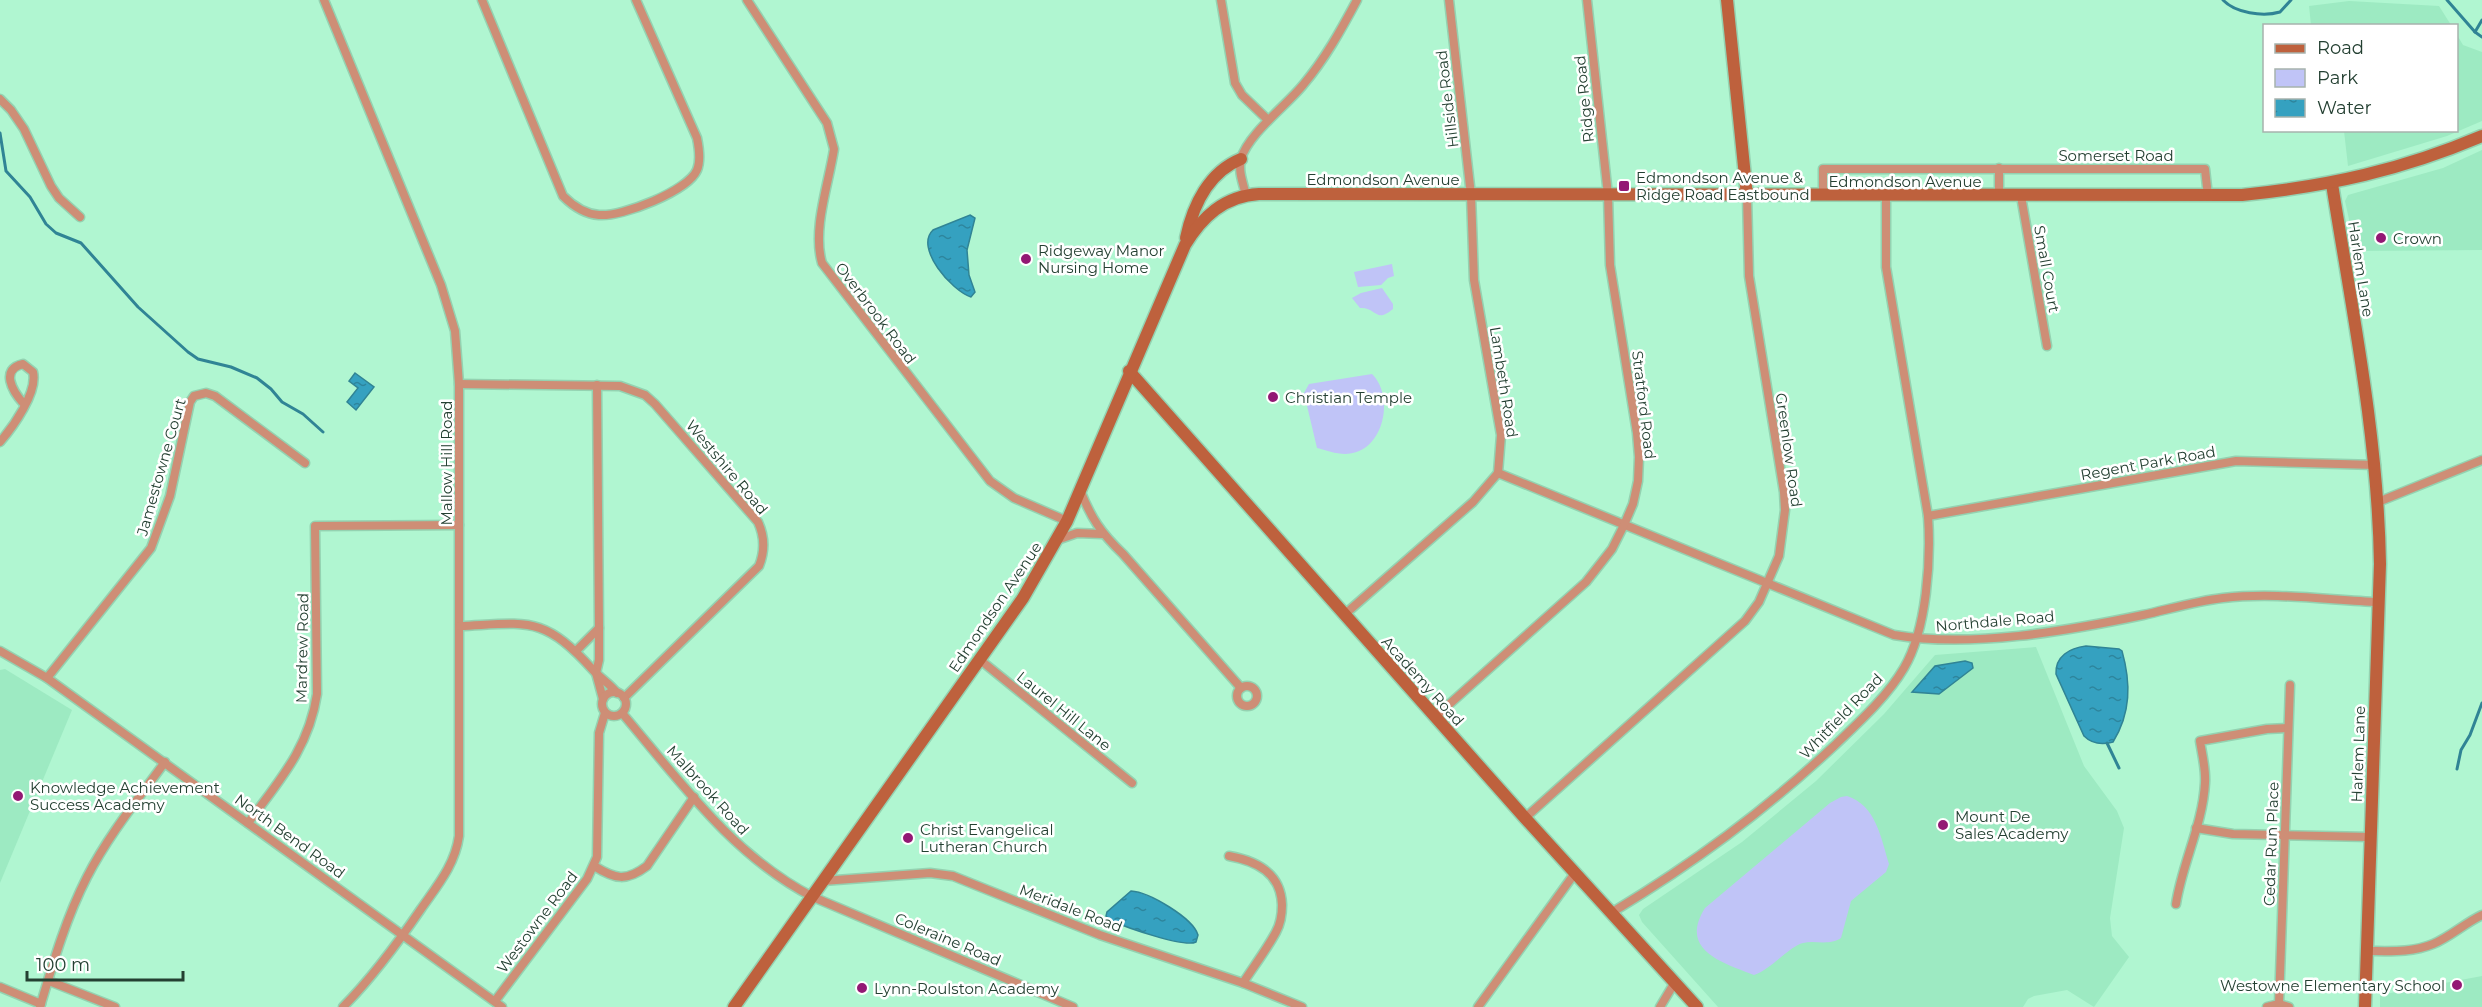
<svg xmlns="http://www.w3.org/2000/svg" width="2482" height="1007" font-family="Montserrat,sans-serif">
<defs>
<pattern id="water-ripples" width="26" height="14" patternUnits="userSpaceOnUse" patternTransform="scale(1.5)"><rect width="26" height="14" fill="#35a1c0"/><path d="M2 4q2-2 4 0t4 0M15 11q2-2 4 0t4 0" fill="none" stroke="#2d859d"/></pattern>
</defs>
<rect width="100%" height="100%" fill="#b0f6d1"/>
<g fill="#9deac2">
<path d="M2349 1 2439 6 2451 25H2311L2309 6Z"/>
<path d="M2457 35 2463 45 2482 52V121L2447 136 2348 166 2344 131 2456 130Z"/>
<path d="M2482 150V250L2356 251 2345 201 2348 195 2443 168Z"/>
<path d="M2036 647 2084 766 2117 811 2124 828 2110 918 2112 936 2129 957 2094 1007 2067 990 2034 996 2028 999 2023 1007H1718L1642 922 1639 915 1643 909 1742 842 1816 781 1884 714 1935 655Z"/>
<path d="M5 669 72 710 0 883V670Z"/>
<path d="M2482 976V1007H2380V995Z"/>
</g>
<g fill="#c0c4f7">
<path d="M1392 264 1394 276 1388 278 1381 285 1358 287 1354 272Z"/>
<path d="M1382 288 1393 304V309C1375 324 1377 307 1360 308L1352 298 1361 293Z"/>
<path d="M1372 374C1396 398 1383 454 1345 454 1336 454 1325 450 1317 448L1304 393 1309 384Z"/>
<path d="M1847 796C1876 805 1881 838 1889 864L1886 872 1851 901 1841 938C1829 946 1815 940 1803 943 1790 946 1771 969 1754 975 1724 963 1678 951 1705 908L1830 803 1841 797Z"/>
</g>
<g fill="url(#water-ripples)" stroke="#308495" stroke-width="1.5">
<path d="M970 215 975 218 967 250 969 275 975 292 971 297C952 291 914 248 933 230Z"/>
<path d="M355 373 374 387 356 410 347 402 358 388 349 381Z"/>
<path d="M2086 646 2119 649 2122 651C2131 683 2131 713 2113 742 2102 745 2092 744 2084 736L2056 674C2055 656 2070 648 2086 646Z"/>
<path d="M1965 661 1972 663 1973 668 1939 694 1912 692 1935 666Z"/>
<path d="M1131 891C1149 892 1193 918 1198 935L1196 942C1184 948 1125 927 1110 920L1106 916 1107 912Z"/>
</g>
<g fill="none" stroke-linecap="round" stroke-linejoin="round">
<g stroke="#308495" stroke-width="3">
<path d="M2223 0C2235 13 2263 17 2280 12L2291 0"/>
<path d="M2447 0 2475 32 2482 37"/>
<path d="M2475 32 2482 20"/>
<path d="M0 133 6 171 30 197 46 224 56 233 81 243 138 307 188 352 198 359 231 367 257 378 271 389 282 402 303 414 323 432"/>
<path d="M2107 743 2119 768"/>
<path d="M2457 769 2461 750 2470 735 2482 703"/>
</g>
<defs>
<g id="street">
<path d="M324 0 441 285 455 331 459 384V836C455 865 437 886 421 909 397 944 373 977 343 1007"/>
<path d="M482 0 563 196C573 206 584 214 599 215 622 217 688 191 697 170 701 161 699 148 697 138L636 0"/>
<path d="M747 0 827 123 834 149C829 183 812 229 822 263L990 481 1014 498 1067 521"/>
<path d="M1221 0 1235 83 1242 95 1268 120"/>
<path d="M0 99 11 110 24 129 51 186 59 198 80 217"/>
<path d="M1999 168V196"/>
<path d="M1246 195C1243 183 1238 171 1241 159 1248 134 1287 105 1303 85 1325 59 1341 30 1357 0"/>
<path d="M1823 196V169H2205L2208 196"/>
<path d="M2021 196 2047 346"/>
<path d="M459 384 620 386 645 395 655 404 758 522C765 537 765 551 759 566L624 698"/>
<path d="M597 385 599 628V660L596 673 603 699"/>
<path d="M0 442C13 427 38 392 33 372L23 364C0 369 12 391 24 404"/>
<path d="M1498 473 1894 635C1971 648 2067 631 2143 615 2170 609 2196 601 2223 598 2274 592 2328 600 2379 602"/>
<path d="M1080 490C1091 518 1101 533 1123 554L1241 688"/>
<path d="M2378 502 2482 460"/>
<path d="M1928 516 2236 461 2376 465"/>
<path d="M1057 540 1077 533 1102 534"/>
<path d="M1344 615 1473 502 1498 473 1501 435 1474 280 1471 195 1449 0"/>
<path d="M460 626C529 623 543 615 593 670 600 678 610 684 617 693"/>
<path d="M0 651 47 678 502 1007"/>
<path d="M576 651 599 628"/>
<path d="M979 659 1132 783"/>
<path d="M47 678 151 548 170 496 190 402 194 396 206 393 215 396 305 463"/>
<circle cx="1247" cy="696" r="10"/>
<circle cx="614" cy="704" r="12"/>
<path d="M622 713C679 780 733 856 813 897L1073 1007"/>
<path d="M1435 717 1586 582 1612 549 1624 525 1633 504 1638 481 1639 457 1637 433 1610 265 1608 195 1587 0"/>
<path d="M1525 818 1745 621 1759 602 1779 556 1785 510 1784 492 1749 276 1747 196"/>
<path d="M248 823C279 781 309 748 317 694L315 526 459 525"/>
<path d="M2196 828 2233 834 2370 837"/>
<path d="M1229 856C1257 861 1281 873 1282 905 1282 914 1281 923 1276 932 1267 949 1254 966 1243 983"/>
<path d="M594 866C615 879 626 882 647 866L694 797"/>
<path d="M823 881 930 873 953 876 1100 935 1243 983 1302 1007"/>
<path d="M2176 904C2182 864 2203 824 2205 783 2206 769 2202 754 2200 741L2267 729 2288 728"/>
<path d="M1611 913C1694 863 1763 812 1834 746 1858 723 1887 697 1904 668 1927 629 1931 560 1928 516L1886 267V196"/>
<path d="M2366 951C2389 951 2411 953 2433 944 2450 937 2465 923 2482 915"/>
<path d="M49 981 115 1007"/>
<path d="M0 987 41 1004"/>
<path d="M495 1001 587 879 597 857 599 733 605 713"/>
<path d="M2279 1004 2290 685"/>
<path d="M40 1007C53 963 66 918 87 877 108 836 138 799 165 762"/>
<path d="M1478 1007 1575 873"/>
<path d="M1660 1007 1675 982"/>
<path d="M2267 1007 2279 1004 2289 1007"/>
</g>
<g id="secondary">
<path d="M1727 0 1747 196"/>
<path d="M2332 184C2352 310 2378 436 2380 564L2365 1007"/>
<path d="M1186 238C1193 205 1209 172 1241 159"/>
<path d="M1129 371 1525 818 1697 1007"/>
<path d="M734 1007 1023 598 1067 521 1185 245C1202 217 1224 196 1259 194L2242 195C2329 186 2402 170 2482 136"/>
</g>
</defs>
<use href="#street" stroke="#94d2b1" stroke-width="11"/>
<use href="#secondary" stroke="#94d2b1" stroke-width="15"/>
<use href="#street" stroke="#ce8e76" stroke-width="8"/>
<use href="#secondary" stroke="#be613d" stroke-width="12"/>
</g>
<g fill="#931874" stroke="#fff" stroke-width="2">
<rect x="1618" y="180" width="12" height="12" rx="3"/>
<circle cx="2381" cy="238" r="6"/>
<circle cx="1026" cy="259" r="6"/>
<circle cx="1273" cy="397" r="6"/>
<circle cx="18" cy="796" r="6"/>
<circle cx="1943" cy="825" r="6"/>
<circle cx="908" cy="838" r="6"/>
<circle cx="2457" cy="985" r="6"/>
<circle cx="862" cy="988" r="6"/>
</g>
<g text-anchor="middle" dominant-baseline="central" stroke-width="5" stroke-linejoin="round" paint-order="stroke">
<g font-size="15" fill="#244032" stroke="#fff">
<text transform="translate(1447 99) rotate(-97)">Hillside Road</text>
<text transform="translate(1584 99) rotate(-96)">Ridge Road</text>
<text x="2116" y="155">Somerset Road</text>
<text x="1383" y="179">Edmondson Avenue</text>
<text x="1905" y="181">Edmondson Avenue</text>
<text transform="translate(2047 269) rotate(80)">Small Court</text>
<text transform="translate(2361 269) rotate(81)">Harlem Lane</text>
<text transform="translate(876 313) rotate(53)">Overbrook Road</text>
<text transform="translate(1504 382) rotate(81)">Lambeth Road</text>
<text transform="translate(1644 405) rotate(83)">Stratford Road</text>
<text transform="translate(1789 450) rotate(82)">Greenlow Road</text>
<text transform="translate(446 463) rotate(-90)">Mallow Hill Road</text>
<text transform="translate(2148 463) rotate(-10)">Regent Park Road</text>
<text transform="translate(161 467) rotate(-74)">Jamestowne Court</text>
<text transform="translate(727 467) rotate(50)">Westshire Road</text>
<text transform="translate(995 607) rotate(-56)">Edmondson Avenue</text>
<text transform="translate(1995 621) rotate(-5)">Northdale Road</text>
<text transform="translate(302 648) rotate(-89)">Mardrew Road</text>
<text transform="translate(1423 681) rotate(48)">Academy Road</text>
<text transform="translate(1064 711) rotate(39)">Laurel Hill Lane</text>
<text transform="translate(1841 716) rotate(-46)">Whitfield Road</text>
<text transform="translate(2358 754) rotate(-88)">Harlem Lane</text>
<text transform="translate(708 790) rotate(48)">Malbrook Road</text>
<text transform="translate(290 836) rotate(36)">North Bend Road</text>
<text transform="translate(2271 844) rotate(-88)">Cedar Run Place</text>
<text transform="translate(1071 908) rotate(21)">Meridale Road</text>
<text transform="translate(537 922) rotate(-53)">Westowne Road</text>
<text transform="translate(948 939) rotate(23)">Coleraine Road</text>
</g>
<g font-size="15" fill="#244032" stroke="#fff" text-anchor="start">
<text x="1636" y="177">Edmondson Avenue &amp;<tspan x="1636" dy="17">Ridge Road Eastbound</tspan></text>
<text x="2393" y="238">Crown</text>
<text x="1038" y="250">Ridgeway Manor<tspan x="1038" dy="17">Nursing Home</tspan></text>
<text x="1285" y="397">Christian Temple</text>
<text x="30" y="787">Knowledge Achievement<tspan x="30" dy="17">Success Academy</tspan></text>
<text x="1955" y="816">Mount De<tspan x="1955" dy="17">Sales Academy</tspan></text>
<text x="920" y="829">Christ Evangelical<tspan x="920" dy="17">Lutheran Church</tspan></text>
<text x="2445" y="985" text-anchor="end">Westowne Elementary School</text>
<text x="874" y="988">Lynn-Roulston Academy</text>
</g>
</g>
<rect x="2263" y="24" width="195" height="108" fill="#ffffff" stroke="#a7b3ad" stroke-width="1.5"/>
<rect x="2275" y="44" width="30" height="9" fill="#be613d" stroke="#a7b3ad" stroke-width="1.5"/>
<text x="2317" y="54" font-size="18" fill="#244032">Road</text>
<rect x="2275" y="69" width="30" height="18" fill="#c0c4f7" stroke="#a7b3ad" stroke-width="1.5"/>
<text x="2317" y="84" font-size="18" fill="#244032">Park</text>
<rect x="2275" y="99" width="30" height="18" fill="url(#water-ripples)" stroke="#a7b3ad" stroke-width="1.5"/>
<text x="2317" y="114" font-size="18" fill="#244032">Water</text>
<path d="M27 971v9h156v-9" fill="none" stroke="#244032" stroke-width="3"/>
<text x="36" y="971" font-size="18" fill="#244032" stroke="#ffffff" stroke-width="4.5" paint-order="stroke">100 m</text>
</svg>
